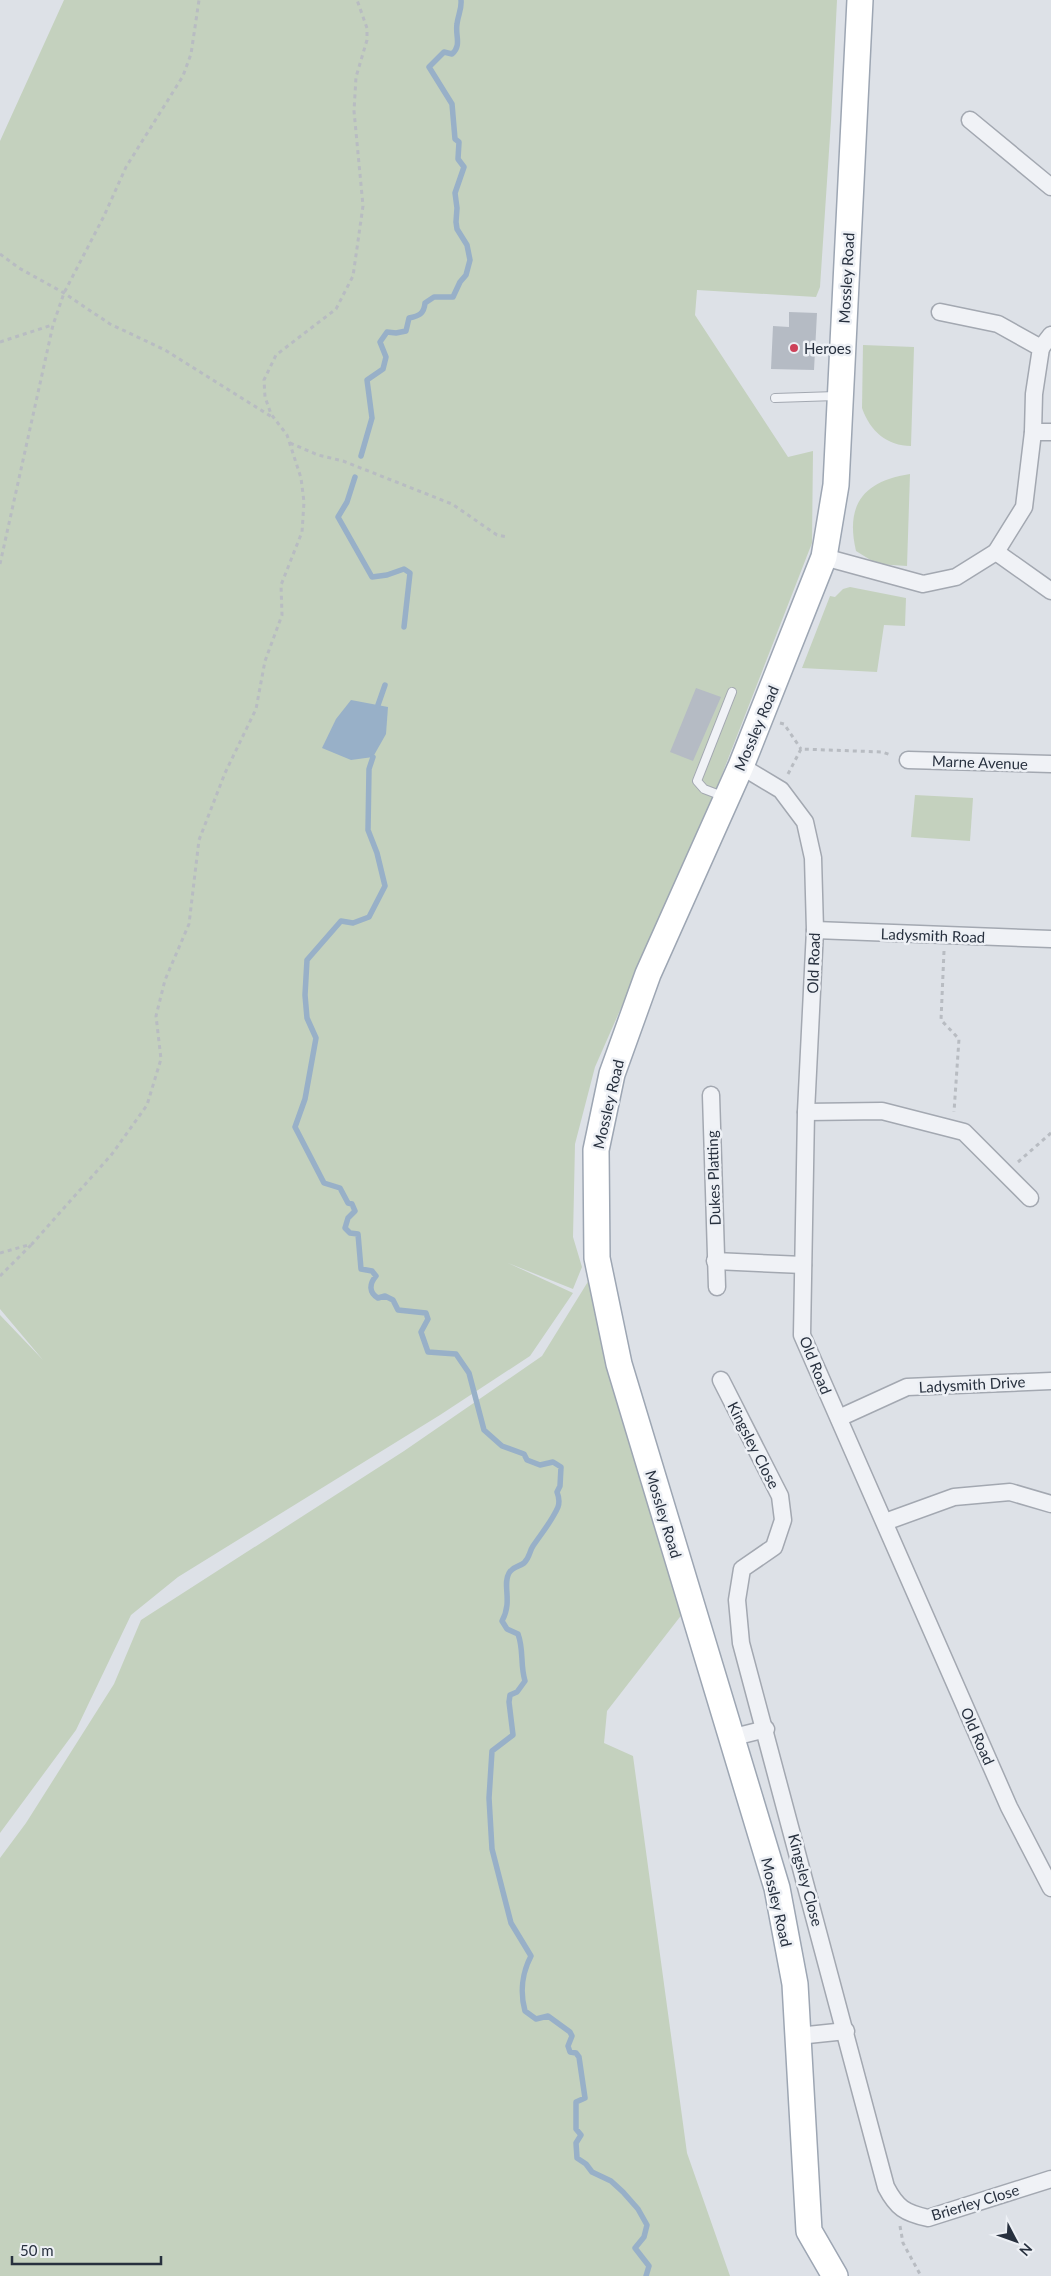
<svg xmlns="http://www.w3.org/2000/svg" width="1051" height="2276" font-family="Lato,sans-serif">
<rect width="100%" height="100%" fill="#dde1e7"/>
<g fill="#c4d1be">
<path d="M64 0H837L831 121 820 287 816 297 697 290 695 315 788 457 813 451 812 543 707 813 595 1067 575 1144 573 1237 582 1267 573 1289 508 1263 573 1293 530 1356 440 1415 178 1577 131 1615 76 1730 0 1833V1315L43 1360 0 1309V141Z"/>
<path d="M863 345 914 347 911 446C887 446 870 431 862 408Z"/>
<path d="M910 474 907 566 877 564 856 551C845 504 864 481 910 474Z"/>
<path d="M850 587 906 598 905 626 884 625 877 672 802 668 830 596 835 597 843 589Z"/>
<path d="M915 795 973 798 970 841 911 837Z"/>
<path d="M589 1280 683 1613 607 1711 604 1743 633 1756 687 2153 730 2276H0V1858L26 1823 114 1684 141 1620 404 1451 542 1356Z"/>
</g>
<path fill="#98b0c8" d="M351 700 388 707 386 734 373 757 351 760 322 748 336 719Z"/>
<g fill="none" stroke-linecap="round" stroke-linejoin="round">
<g stroke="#98b0c8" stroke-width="5.5">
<path d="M361 456 372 418 367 380 383 369 386 357 380 342 387 332 396 333 406 331 409 318C419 316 424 314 425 303L434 297H453L460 282 466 275 470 260 467 245 457 229 456 222 457 208 455 193 464 167 458 159 459 142 455 139 452 104 429 67 444 52 452 54C462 45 455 36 457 24 458 15 462 9 461 0"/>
<path d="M355 477 347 502 338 517 372 577 387 575 404 569 410 573 404 627"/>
<path d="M378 705 385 685"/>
<path d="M373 757 369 769 368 830 377 853 385 886 369 917 353 923 341 921 307 960 305 995 307 1018 316 1038 305 1099 295 1127 324 1183 340 1188 348 1203 352 1204 355 1211 348 1218 345 1228 350 1233 358 1234 361 1269 372 1271 376 1276C369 1284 369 1293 378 1298L385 1296 393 1300 398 1310 426 1313 428 1319 421 1332 428 1352 456 1354 469 1373 484 1430 502 1446 524 1454 527 1460 540 1465 553 1462 561 1467 560 1486 557 1492C559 1497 560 1501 558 1507 552 1521 541 1534 533 1546 529 1552 530 1557 524 1563 519 1567 513 1566 509 1573 502 1585 513 1601 502 1621L507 1629 518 1634C524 1650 520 1665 525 1681L517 1692 510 1695 509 1702 513 1735 492 1751 489 1798 492 1849 511 1923 531 1956C522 1973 520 1993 525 2011L536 2019 548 2016 570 2032 572 2036 568 2046 570 2052 576 2053 579 2057 585 2098 576 2102V2129L581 2135 576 2143 577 2158 586 2164 592 2172 611 2181 623 2192 638 2209 647 2225 644 2237 635 2248 649 2266 646 2276"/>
</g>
</g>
<g fill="#b5bbc4">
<path d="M789 312 817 313 814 370 771 369 773 326 789 327Z"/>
<path d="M696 688 721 697 693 761 670 752Z"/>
</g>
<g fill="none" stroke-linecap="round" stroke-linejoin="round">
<defs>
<g id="lane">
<path d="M775 398 836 396"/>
<path d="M725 797 704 789 697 781 732 692"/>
</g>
<g id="street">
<path d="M970 120 1051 187"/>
<path d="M940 312 998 324 1041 348 1034 394 1033 432 1024 507 996 552"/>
<path d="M1041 348 1051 335"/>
<path d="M1033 432H1051"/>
<path d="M824 557 923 584 956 577 996 552 1051 591"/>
<path d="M908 760 1051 764"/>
<path d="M741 766 781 790 805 822 813 858 815 930 806 1112 802 1335 1009 1807 1051 1888"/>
<path d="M815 930 1051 939"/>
<path d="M711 1095 717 1287"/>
<path d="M806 1112 882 1111 964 1132 1030 1198"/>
<path d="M715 1261 803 1265"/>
<path d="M721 1380 780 1496 783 1520 774 1547 742 1569 737 1600 741 1643 886 2187C897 2208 905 2213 928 2218L1051 2179"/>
<path d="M839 1418 907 1387 1051 1381"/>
<path d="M885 1522 954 1497 1010 1492 1051 1504"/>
<path d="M730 1738 766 1729"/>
<path d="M798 2036 846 2031"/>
</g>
<path id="primary" d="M835 2276 809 2231 795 1984 777 1888 619 1364 597 1258 596 1150 612 1074 648 974 741 766 824 557 836 485 860 0"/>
</defs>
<use href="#lane" stroke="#a3a8b1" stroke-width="10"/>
<use href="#street" stroke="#a3a8b1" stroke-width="19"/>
<use href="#primary" stroke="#9da6b3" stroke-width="28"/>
<g stroke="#b8bcc2" stroke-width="3" stroke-dasharray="4 4" stroke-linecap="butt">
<path d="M0 254 19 268 64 293 110 324 165 350 272 417"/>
<path d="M0 342 52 325"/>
<path d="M290 443 318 455 343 461 452 504 497 535 508 537"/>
<path d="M0 564 53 325 64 293 104 216 126 167 183 76 191 54 199 0"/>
<path d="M780 723 784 724 801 749"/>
<path d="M788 774 801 749 882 752 891 755"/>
<path d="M944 951 941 1020 959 1039 954 1112"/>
<path d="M1018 1162 1051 1133"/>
<path d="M0 1253 32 1244 112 1154 147 1105 161 1059 156 1016 165 980 189 924 199 840 225 773 256 709 265 661 282 615 281 585 302 532 304 502 301 478 287 435 271 414 265 397 264 380 276 355 336 309 353 276 363 206 354 111 356 77 367 40V28L357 0"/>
<path d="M0 1276 31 1245"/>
<path d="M900 2226 903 2243 921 2276"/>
</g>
<use href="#lane" stroke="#f0f2f6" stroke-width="8"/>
<use href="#street" stroke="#f0f2f6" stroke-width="16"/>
<use href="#primary" stroke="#fff" stroke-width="25"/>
</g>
<circle fill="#cd4159" stroke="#edf0f5" stroke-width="2" cx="794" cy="348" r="5"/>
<g text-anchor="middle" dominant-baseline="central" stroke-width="5" stroke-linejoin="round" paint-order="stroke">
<g font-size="15" fill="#27303e" stroke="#edf0f5">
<text transform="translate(846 278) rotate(-87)">Mossley Road</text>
<text transform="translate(756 728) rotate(-67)">Mossley Road</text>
<text transform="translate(980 762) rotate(2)">Marne Avenue</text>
<text transform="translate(933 935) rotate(2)">Ladysmith Road</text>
<text transform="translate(813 963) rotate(-88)">Old Road</text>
<text transform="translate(608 1104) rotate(-77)">Mossley Road</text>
<text transform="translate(713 1178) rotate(-92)">Dukes Platting</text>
<text transform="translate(816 1365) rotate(68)">Old Road</text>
<text transform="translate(972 1384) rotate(-3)">Ladysmith Drive</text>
<text transform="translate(754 1445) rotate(63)">Kingsley Close</text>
<text transform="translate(664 1514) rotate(73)">Mossley Road</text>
<text transform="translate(978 1736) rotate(66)">Old Road</text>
<text transform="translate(806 1880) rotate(75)">Kingsley Close</text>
<text transform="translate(777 1902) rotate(77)">Mossley Road</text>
<text transform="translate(975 2202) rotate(-17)">Brierley Close</text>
</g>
<g font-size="15" fill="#27303e" stroke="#edf0f5" text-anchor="start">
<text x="804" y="348">Heroes</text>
</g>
</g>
<g transform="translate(1016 2241) rotate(131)" stroke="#edf0f5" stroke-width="4" paint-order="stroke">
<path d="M0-4L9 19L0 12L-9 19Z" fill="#27303e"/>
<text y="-8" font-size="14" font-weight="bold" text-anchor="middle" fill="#27303e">N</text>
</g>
<path d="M12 2256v8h149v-8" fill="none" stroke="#27303e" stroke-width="2.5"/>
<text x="20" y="2256" font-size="15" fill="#27303e" stroke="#edf0f5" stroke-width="4" paint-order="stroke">50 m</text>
</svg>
